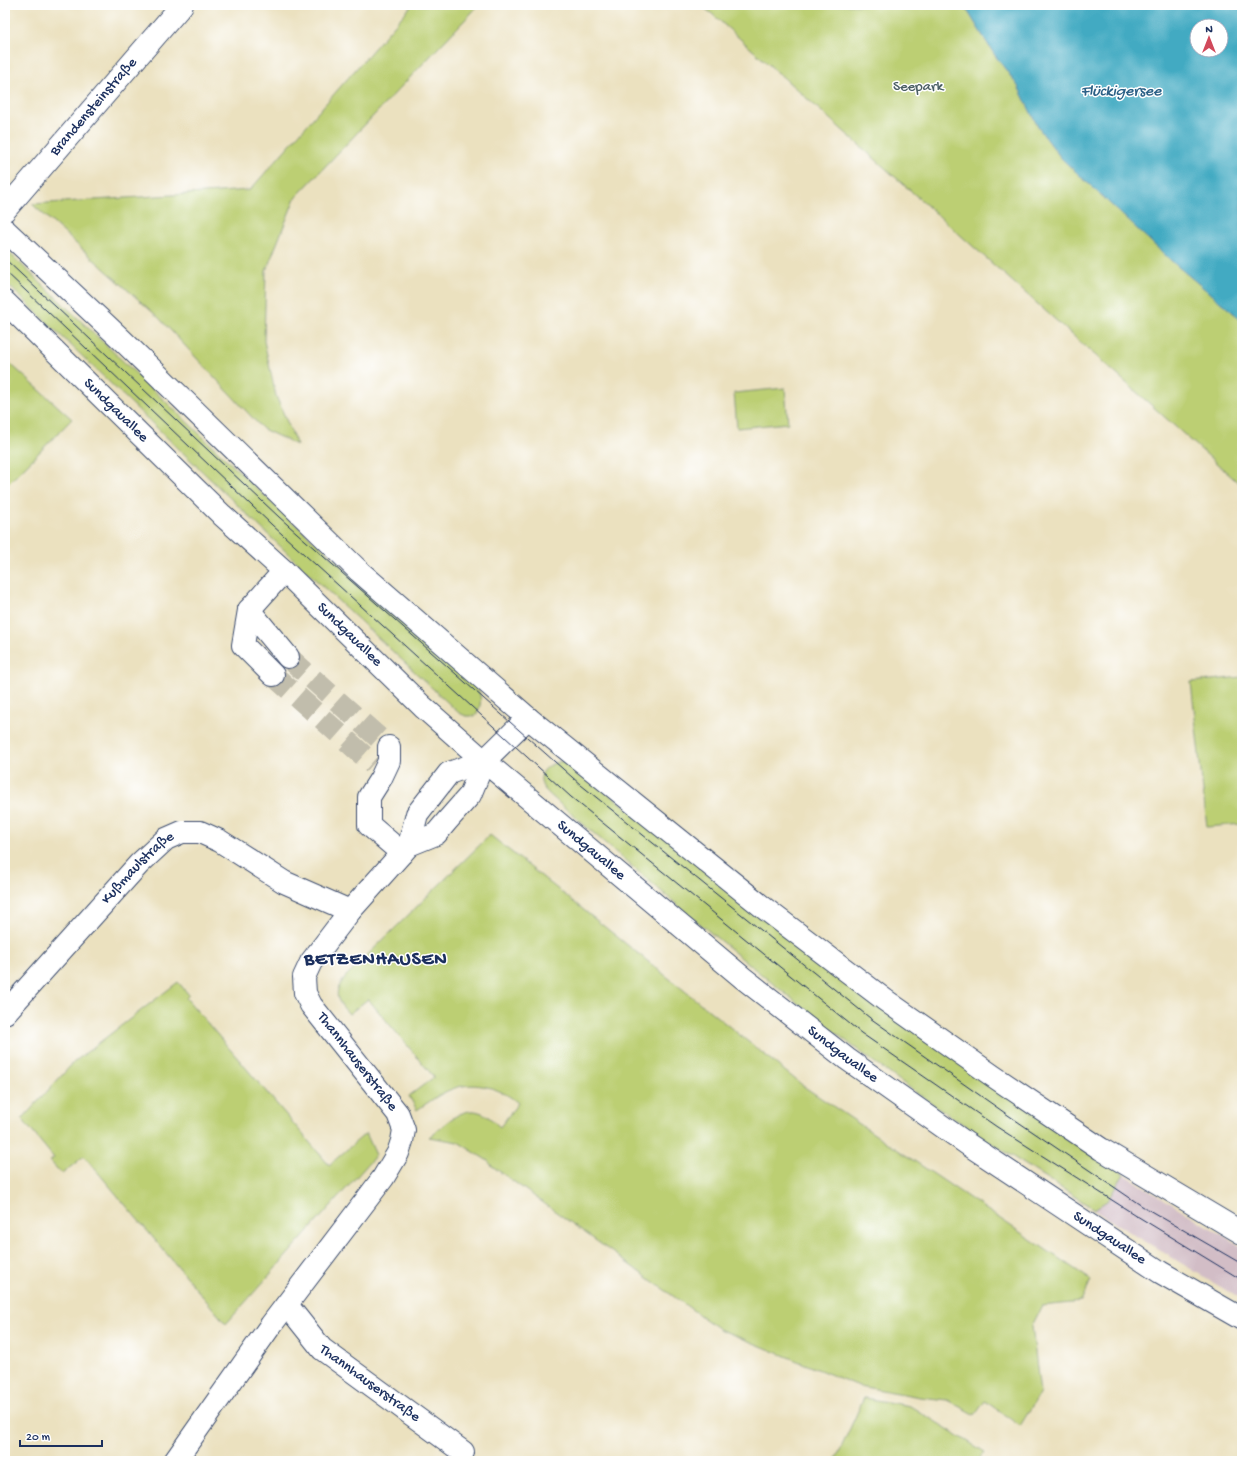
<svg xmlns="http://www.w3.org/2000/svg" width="1247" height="1466" font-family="'Gochi Hand',sans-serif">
<rect width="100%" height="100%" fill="#fff"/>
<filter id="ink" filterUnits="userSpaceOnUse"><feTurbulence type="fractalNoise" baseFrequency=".025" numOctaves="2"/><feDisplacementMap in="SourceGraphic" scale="8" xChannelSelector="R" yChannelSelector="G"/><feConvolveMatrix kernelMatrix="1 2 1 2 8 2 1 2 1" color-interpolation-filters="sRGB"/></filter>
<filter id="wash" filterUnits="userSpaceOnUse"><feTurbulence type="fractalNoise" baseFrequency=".012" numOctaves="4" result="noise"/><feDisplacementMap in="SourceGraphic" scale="16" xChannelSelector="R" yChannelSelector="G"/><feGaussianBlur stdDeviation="0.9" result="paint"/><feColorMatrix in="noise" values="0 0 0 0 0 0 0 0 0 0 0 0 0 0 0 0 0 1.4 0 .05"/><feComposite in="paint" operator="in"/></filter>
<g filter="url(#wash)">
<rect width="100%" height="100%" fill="#ebe1bf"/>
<path fill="#d2bdc6" d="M564 761 1128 1177 1242 1247V1300L1100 1214 979 1135 851 1045 700 925 559 803 544 787 541 780 543 772 552 763Z"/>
<g fill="#bccf73" stroke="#6c7f68">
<path d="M412 5H479L295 198 266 271 264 341 276 396 297 445 263 429 159 318 32 204 250 190Z"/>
<path d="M700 5H964L994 54 1018 86 1038 127 1061 158 1176 265 1242 320V486L711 13Z"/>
<path d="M5 249 286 516 477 687C482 697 482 707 475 716H466L459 713 304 569 5 282Z"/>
<path d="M5 359 72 419 5 487Z"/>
<path d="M785 388 788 423 737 428 734 393Z"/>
<path d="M1242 677V824L1207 827 1191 682Z"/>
<path d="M564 761 1124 1174 1107 1201 1094 1209C1012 1156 928 1104 850 1044 750 968 654 886 559 803 554 798 547 793 543 787 535 772 551 762 564 761Z"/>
<path d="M490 835 806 1088 1091 1280 1081 1302 1042 1306 1032 1326 1040 1393 1020 1426 985 1401 975 1415 947 1400 920 1397 859 1386 719 1329 492 1166 488 1161 458 1142 429 1137C442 1127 461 1106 479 1112 487 1114 494 1122 500 1127L518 1103C510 1096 501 1091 491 1088 459 1079 442 1093 417 1110L409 1096 434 1077 368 999 349 1014C335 999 333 993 346 976Z"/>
<path d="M178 982 189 995 186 998 329 1165 366 1133 376 1155 226 1324 84 1156 62 1174 50 1161 54 1158 22 1119 74 1062Z"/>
<path d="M864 1398 910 1406 985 1452 978 1461H835Z"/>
</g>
<path fill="#42aac2" stroke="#2e6c90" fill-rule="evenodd" d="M964 5H1242V320L1176 265 1061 158 1038 127 1018 86 994 54ZM1197 26H1221V50H1197Z"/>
</g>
<g filter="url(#ink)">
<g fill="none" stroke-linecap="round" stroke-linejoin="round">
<g stroke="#c1bdac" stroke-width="22" stroke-dasharray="22 11" stroke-linecap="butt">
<path d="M288 657 389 747"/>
<path d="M273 675 373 764"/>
</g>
<defs>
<g id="minor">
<path id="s1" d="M5 210 182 5"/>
<path d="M5 230 121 339 359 571 528 718 764 908 885 1000 993 1076 1101 1149 1242 1233"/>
<path id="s2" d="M5 302 222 515 284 571 423 707 484 761 743 978 847 1059 966 1143 1160 1272 1242 1319"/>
<path d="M249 610 288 657"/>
<path d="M273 675 243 645 249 610 284 571"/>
<path d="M389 747V761L381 778 369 797V825L402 853"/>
<path d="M409 845 417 814 449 773 484 761 528 718"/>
<path id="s3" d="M5 1013 139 864 166 839 182 832H200L220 841 284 882 350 911"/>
<path id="s4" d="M287 1305 322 1349 463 1452"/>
<path d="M175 1461 271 1325 383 1178 398 1153 402 1141 404 1130 398 1114 311 1005 305 993 304 977 311 962 350 911 402 853 409 845 436 834 447 821 470 795 484 761"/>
</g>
</defs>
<use href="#minor" stroke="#3a4a6d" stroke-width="24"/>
<use href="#minor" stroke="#fff" stroke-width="22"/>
<g stroke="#1b2f5e" stroke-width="1">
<path d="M5 259 279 517 581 785 870 1018 1005 1113 1142 1206 1242 1264"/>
<path d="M5 271 272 525 571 797 861 1033 997 1127 1137 1216 1242 1280"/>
</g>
</g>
</g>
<g text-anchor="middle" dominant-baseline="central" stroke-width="3" stroke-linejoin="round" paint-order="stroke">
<g font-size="15" fill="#4b5f64" stroke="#fff">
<text x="918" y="87">Seepark</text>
</g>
<g font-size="15" fill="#1b2f5e" stroke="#fff">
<text stroke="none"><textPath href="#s1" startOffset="136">Brandensteinstraße</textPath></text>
<text stroke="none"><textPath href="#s2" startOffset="155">Sundgauallee</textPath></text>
<text stroke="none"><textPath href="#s2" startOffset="479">Sundgauallee</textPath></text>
<text stroke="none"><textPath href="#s2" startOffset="803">Sundgauallee</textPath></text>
<text stroke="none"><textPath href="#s3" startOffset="197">Kußmaulstraße</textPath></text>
<text stroke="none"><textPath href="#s2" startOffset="1127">Sundgauallee</textPath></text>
<text transform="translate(357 1062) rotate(52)">Thannhauserstraße</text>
<text stroke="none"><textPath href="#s2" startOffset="1451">Sundgauallee</textPath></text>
<text stroke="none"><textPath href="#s4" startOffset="115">Thannhauserstraße</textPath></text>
</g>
<g font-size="16" font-style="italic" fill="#2b6086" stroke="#fff">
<text x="1121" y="92">Flückigersee</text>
</g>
<g font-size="19" font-weight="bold" letter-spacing="1" fill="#1b2f5e" stroke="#fff">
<text x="376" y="960">BETZENHAUSEN</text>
</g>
</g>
<rect width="1247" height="1466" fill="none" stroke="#fff" stroke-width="20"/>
<g transform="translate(1209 38)"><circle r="19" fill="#ffffff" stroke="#a4acbf"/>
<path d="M0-3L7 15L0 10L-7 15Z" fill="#d1495b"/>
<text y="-6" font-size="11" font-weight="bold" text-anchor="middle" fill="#1b2f5e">N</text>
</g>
<path d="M20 1440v6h82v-6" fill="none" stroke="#1b2f5e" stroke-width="2"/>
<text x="26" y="1440" font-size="12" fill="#1b2f5e" stroke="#ffffff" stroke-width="3" paint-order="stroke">20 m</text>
</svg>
